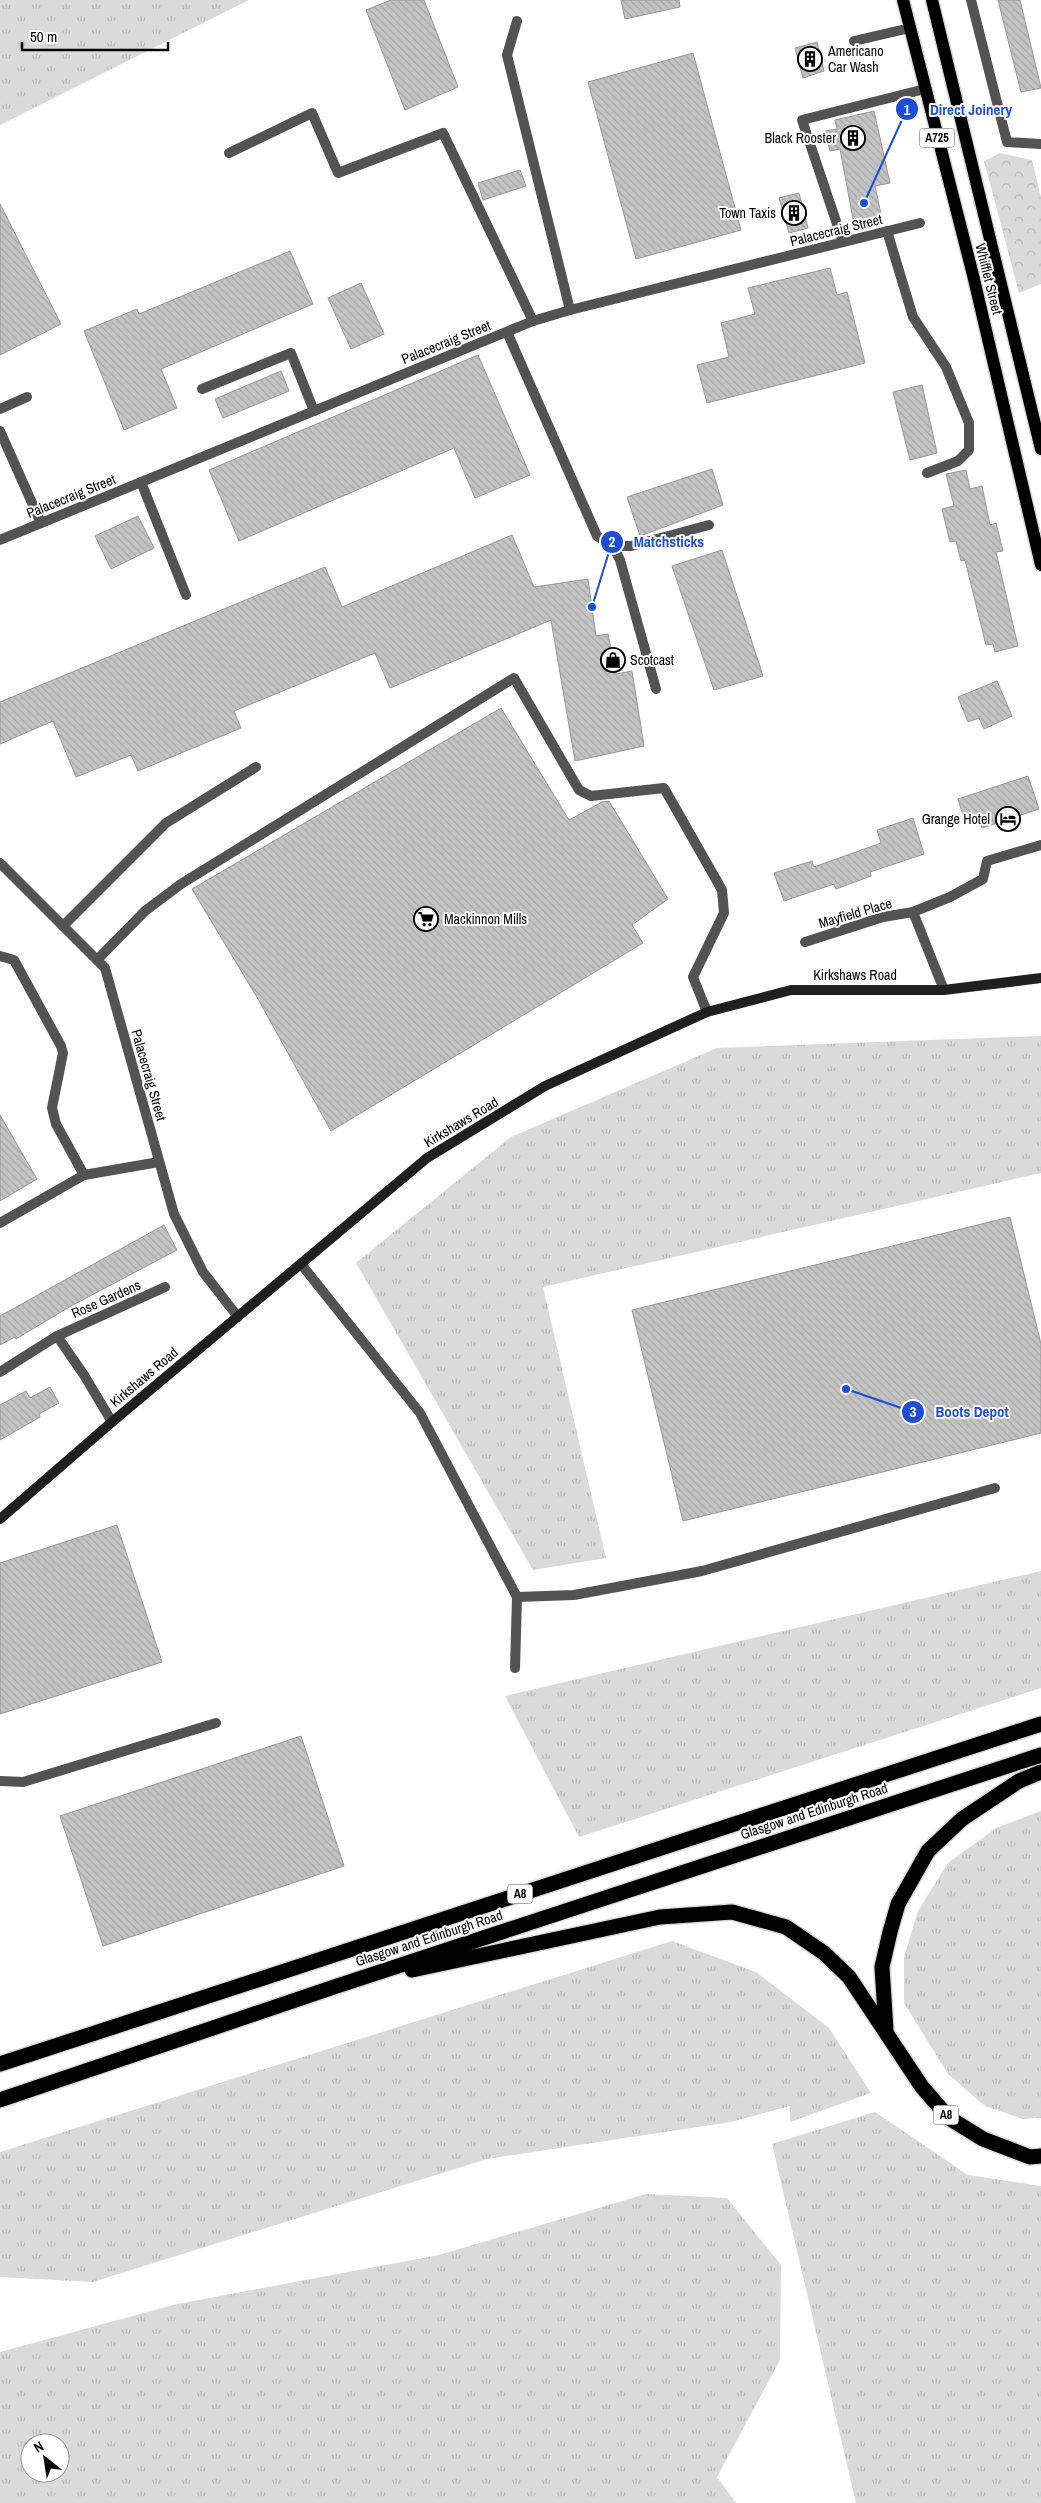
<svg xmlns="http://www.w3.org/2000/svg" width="1041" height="2503" font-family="'Archivo Narrow',sans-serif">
<defs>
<pattern id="grass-tufts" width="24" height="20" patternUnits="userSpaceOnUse" patternTransform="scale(1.25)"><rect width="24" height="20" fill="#dadada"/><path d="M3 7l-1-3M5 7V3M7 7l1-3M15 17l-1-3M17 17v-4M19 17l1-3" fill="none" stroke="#b9b9b9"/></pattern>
<pattern id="park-crowns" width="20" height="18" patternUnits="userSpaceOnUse" patternTransform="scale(1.25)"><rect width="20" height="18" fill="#dadada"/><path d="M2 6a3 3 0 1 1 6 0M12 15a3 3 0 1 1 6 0" fill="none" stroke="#b9b9b9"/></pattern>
<pattern id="building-back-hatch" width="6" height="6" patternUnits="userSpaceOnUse" patternTransform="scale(1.25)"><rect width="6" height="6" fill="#c3c3c3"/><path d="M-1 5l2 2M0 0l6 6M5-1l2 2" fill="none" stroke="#a6a6a6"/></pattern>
</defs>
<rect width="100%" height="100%" fill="#fff"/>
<g fill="url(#grass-tufts)" fill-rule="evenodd">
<path d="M0 0H249L0 125Z"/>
<path d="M1041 1036V1173L543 1287 606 1558 533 1570 356 1263 511 1137 717 1048Z"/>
<path d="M1041 1571V1688L579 1837 505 1696Z"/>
<path d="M1041 1811V2118L1023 2119 985 2106 948 2074 904 2003V1957L918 1911 948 1863 996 1828Z"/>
<path d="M672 1941 756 1972 829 2028 871 2093 790 2122V2106L731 2122 487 2159 93 2282 0 2277V2152Z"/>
<path d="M875 2112 968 2175 1041 2186V2503H856L772 2144Z"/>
<path d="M646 2194 727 2198 781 2265 780 2360 717 2477 736 2503H0V2352L177 2304 439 2255ZM30 2443H60V2473H30Z"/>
</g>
<path fill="url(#park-crowns)" d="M1000 153 1032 160 1041 198V284L1019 293 984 161Z"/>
<g fill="url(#building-back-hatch)" stroke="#979797">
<path d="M391 0H424L458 87 405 110 366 10Z"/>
<path d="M621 0H679L680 7 625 19Z"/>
<path d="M998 0H1020L1041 88 1021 92Z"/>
<path d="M817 42 824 71 803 78 795 48Z"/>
<path d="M693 53 741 230 636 259 588 82Z"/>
<path d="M874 111 890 183 875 186 882 219 854 224 840 149 830 151 825 131 837 129 835 120Z"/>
<path d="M520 170 526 186 483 200 478 183Z"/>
<path d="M799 193 808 228 789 233 779 198Z"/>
<path d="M0 204 61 324 0 355Z"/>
<path d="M290 251 313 304 161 369 177 408 124 430 84 331 137 309 139 314Z"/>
<path d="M830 268 837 295 847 292 865 363 707 403 697 365 729 357 721 323 755 314 748 288Z"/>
<path d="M361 283 384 334 351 349 328 298Z"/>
<path d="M478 355 530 475 475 498 454 448 239 541 209 470Z"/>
<path d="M281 371 289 391 223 418 215 399Z"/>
<path d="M922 385 937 453 910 460 893 392Z"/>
<path d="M712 469 723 505 640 536 627 497Z"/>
<path d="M966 470 970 489 982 486 990 525 996 523 1003 551 996 552 1018 646 995 652 993 644 986 645 965 560 961 561 956 541 950 542 942 509 954 506 946 474Z"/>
<path d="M138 516 154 548 111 569 95 536Z"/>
<path d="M512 535 534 587 588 579 596 636 608 634 616 674 632 671 644 746 575 761 551 620 390 688 375 653 234 711 241 728 138 771 131 755 76 777 53 721 0 744V702L325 567 342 607Z"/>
<path d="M722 550 763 676 714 690 672 566Z"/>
<path d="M997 681 1012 716 984 729 979 718 968 722 958 697Z"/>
<path d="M501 708 569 820 602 802 609 801 668 899 632 925 643 943 331 1131 258 999 192 889Z"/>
<path d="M1028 776 1039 809 982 828 978 818 965 822 958 799Z"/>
<path d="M913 818 924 854 870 872 871 876 836 889 834 884 784 901 774 873 812 861 814 867 881 843 877 830Z"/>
<path d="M0 1115 37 1179 0 1201Z"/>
<path d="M1010 1217 1041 1344V1433L683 1521 632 1310Z"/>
<path d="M164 1225 177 1250 71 1306 16 1339 15 1337 0 1345V1316Z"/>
<path d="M50 1387 59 1403 39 1414 40 1417 0 1440V1405L26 1391 30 1398Z"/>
<path d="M117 1525 162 1662 0 1714V1563Z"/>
<path d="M301 1736 344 1866 103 1946 60 1816Z"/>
</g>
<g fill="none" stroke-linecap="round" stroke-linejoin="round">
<defs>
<g id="primary">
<path d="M903 0 973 275 1041 565"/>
<path d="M932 0 1041 449"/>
</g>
<g id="highway">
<path d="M412 1970 660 1917 732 1912 786 1927 824 1953 849 1977 922 2087 949 2118 983 2139 1030 2157 1041 2156"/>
<path d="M886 2030 882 1967 890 1932 898 1904 928 1851 962 1819 1019 1781 1041 1772"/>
<path d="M0 2064 1041 1724"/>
<path d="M0 2100 337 1986 1041 1755"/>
</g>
</defs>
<use href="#primary" stroke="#dbdbdb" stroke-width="15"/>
<use href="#highway" stroke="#dbdbdb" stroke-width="18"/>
<g stroke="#535353" stroke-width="10">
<path d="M517 21 507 55 570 310"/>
<path d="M229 153 312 113 338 173 443 133 533 321"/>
<path d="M887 231 913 317 946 367 969 423V450L958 461 927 473"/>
<path d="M843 242 802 120 925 89"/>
<path d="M507 332 597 536 613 546H631L709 525"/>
<path d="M202 389 291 353 314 411"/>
<path d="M0 409 27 397"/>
<path d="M0 431 41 523"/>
<path d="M141 482 186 595"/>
<path d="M613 546 620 560 656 689"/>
<path d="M63 926 166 823 256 767"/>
<path d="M0 956 14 960 61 1046 63 1053 52 1108 56 1124 84 1175 159 1162"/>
<path d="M97 960 145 911 181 884 514 678 579 790 591 796 664 788 722 890 724 913 693 977 707 1012"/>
<path d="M0 1223 84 1175"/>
<path d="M301 1264 420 1413 517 1597 574 1595 702 1571 995 1488"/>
<path d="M515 1668 517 1597"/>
<path d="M0 1781 23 1782 216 1723"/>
</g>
<g stroke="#535353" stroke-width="10">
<path d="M971 0 1007 142 1041 144"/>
<path d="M854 41 910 28"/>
<path d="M0 540 533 321 570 310 920 223"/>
<path d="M0 863 105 968 174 1214 203 1272 238 1317"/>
<path d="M913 912 950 897 983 879 987 861 1041 845"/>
<path d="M805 942 883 917 913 912 944 990"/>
<path d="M57 1336 165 1287"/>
<path d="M0 1372 57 1336 84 1375 112 1422"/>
</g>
<path stroke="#202020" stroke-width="10" d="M0 1519 112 1422 427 1158 545 1086 707 1012 791 990H944L1041 978"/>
<use href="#primary" stroke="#000" stroke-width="12"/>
<use href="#highway" stroke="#000" stroke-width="15"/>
</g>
<defs>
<symbol id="building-ring" viewBox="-11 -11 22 22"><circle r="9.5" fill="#fff" stroke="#000" stroke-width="1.5"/><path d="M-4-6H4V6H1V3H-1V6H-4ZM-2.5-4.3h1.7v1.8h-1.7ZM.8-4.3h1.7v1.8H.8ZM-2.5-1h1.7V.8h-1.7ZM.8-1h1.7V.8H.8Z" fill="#000"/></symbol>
<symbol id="shop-ring" viewBox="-11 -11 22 22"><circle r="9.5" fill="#fff" stroke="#000" stroke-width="1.5"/><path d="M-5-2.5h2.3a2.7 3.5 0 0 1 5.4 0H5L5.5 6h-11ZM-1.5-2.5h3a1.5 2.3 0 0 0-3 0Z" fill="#000"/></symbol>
<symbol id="hotel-ring" viewBox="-11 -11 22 22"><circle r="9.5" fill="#fff" stroke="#000" stroke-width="1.5"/><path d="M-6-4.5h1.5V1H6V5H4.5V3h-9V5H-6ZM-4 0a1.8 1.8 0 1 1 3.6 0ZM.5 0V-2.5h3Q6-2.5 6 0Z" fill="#000"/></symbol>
<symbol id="supermarket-ring" viewBox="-11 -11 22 22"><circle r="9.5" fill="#fff" stroke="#000" stroke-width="1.5"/><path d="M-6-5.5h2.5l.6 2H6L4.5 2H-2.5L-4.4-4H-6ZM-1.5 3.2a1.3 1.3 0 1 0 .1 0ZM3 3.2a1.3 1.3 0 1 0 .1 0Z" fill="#000"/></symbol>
</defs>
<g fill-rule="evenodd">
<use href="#building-ring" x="796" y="45" width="28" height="28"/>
<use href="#building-ring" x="839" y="124" width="28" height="28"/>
<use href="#building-ring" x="780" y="199" width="28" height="28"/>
<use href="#shop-ring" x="599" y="646" width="28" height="28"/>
<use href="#hotel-ring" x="994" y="805" width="28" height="28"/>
<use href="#supermarket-ring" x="412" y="905" width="28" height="28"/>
</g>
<g text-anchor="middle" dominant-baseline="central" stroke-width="4" stroke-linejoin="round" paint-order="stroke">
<g fill="#fff" stroke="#4c4c4c" stroke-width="1">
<rect x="919.5" y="128.5" width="35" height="19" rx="4"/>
<rect x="507.5" y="1884.5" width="25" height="19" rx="4"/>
<rect x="933.5" y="2105.5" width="25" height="19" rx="4"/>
</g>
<g font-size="12" font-weight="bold" fill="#000">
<text x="937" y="138">A725</text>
<text x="520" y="1894">A8</text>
<text x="946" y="2115">A8</text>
</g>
<g font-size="14" fill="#000" stroke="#fff" text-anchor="start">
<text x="828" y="51">Americano<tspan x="828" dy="16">Car Wash</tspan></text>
<text x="836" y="138" text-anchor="end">Black Rooster</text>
<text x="776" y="213" text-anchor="end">Town Taxis</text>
<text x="630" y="660">Scotcast</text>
<text x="990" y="819" text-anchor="end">Grange Hotel</text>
<text x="444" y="919">Mackinnon Mills</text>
</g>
<g font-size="14" fill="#000" stroke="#fff">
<text transform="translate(836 230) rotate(-14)">Palacecraig Street</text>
<text transform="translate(989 279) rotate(76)">Whifflet Street</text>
<text transform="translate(446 342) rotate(-22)">Palacecraig Street</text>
<text transform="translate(71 496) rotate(-22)">Palacecraig Street</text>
<text transform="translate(855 913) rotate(-16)">Mayfield Place</text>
<text x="855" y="975">Kirkshaws Road</text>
<text transform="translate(149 1075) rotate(74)">Palacecraig Street</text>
<text transform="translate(461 1122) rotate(-31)">Kirkshaws Road</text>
<text transform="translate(106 1299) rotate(-24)">Rose Gardens</text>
<text transform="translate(144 1377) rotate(-40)">Kirkshaws Road</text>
<text transform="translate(814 1811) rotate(-18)">Glasgow and Edinburgh Road</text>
<text transform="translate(429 1938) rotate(-18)">Glasgow and Edinburgh Road</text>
</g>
</g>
<path fill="none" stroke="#1d4ed8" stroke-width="2" d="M864 203L907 109M592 607L612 542M846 1389L913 1412"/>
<g fill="#1d4ed8" stroke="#fff" stroke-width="2">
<circle cx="864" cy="203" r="5"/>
<circle cx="592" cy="607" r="5"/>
<circle cx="846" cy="1389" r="5"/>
<circle cx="907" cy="109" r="12"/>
<circle cx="612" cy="542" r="12"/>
<circle cx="913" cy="1412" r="12"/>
</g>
<g font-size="15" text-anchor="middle" font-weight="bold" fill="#fff">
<text x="907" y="115">1</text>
<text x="612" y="547">2</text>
<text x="913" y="1417">3</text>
</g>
<g font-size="15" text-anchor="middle" font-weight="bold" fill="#1d4ed8" stroke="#fff" stroke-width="4" stroke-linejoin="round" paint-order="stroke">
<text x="971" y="115">Direct Joinery</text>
<text x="669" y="547">Matchsticks</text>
<text x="972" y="1417">Boots Depot</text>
</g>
<g transform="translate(45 2458) rotate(330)"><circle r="24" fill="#ffffff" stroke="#999999"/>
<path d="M0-4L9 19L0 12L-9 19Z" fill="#000000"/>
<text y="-8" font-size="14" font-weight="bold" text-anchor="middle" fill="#000000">N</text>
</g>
<path d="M22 42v8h146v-8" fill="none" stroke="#000000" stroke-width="2.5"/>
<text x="30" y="42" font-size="15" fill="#000000" stroke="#ffffff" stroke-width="4" paint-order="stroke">50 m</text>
</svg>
